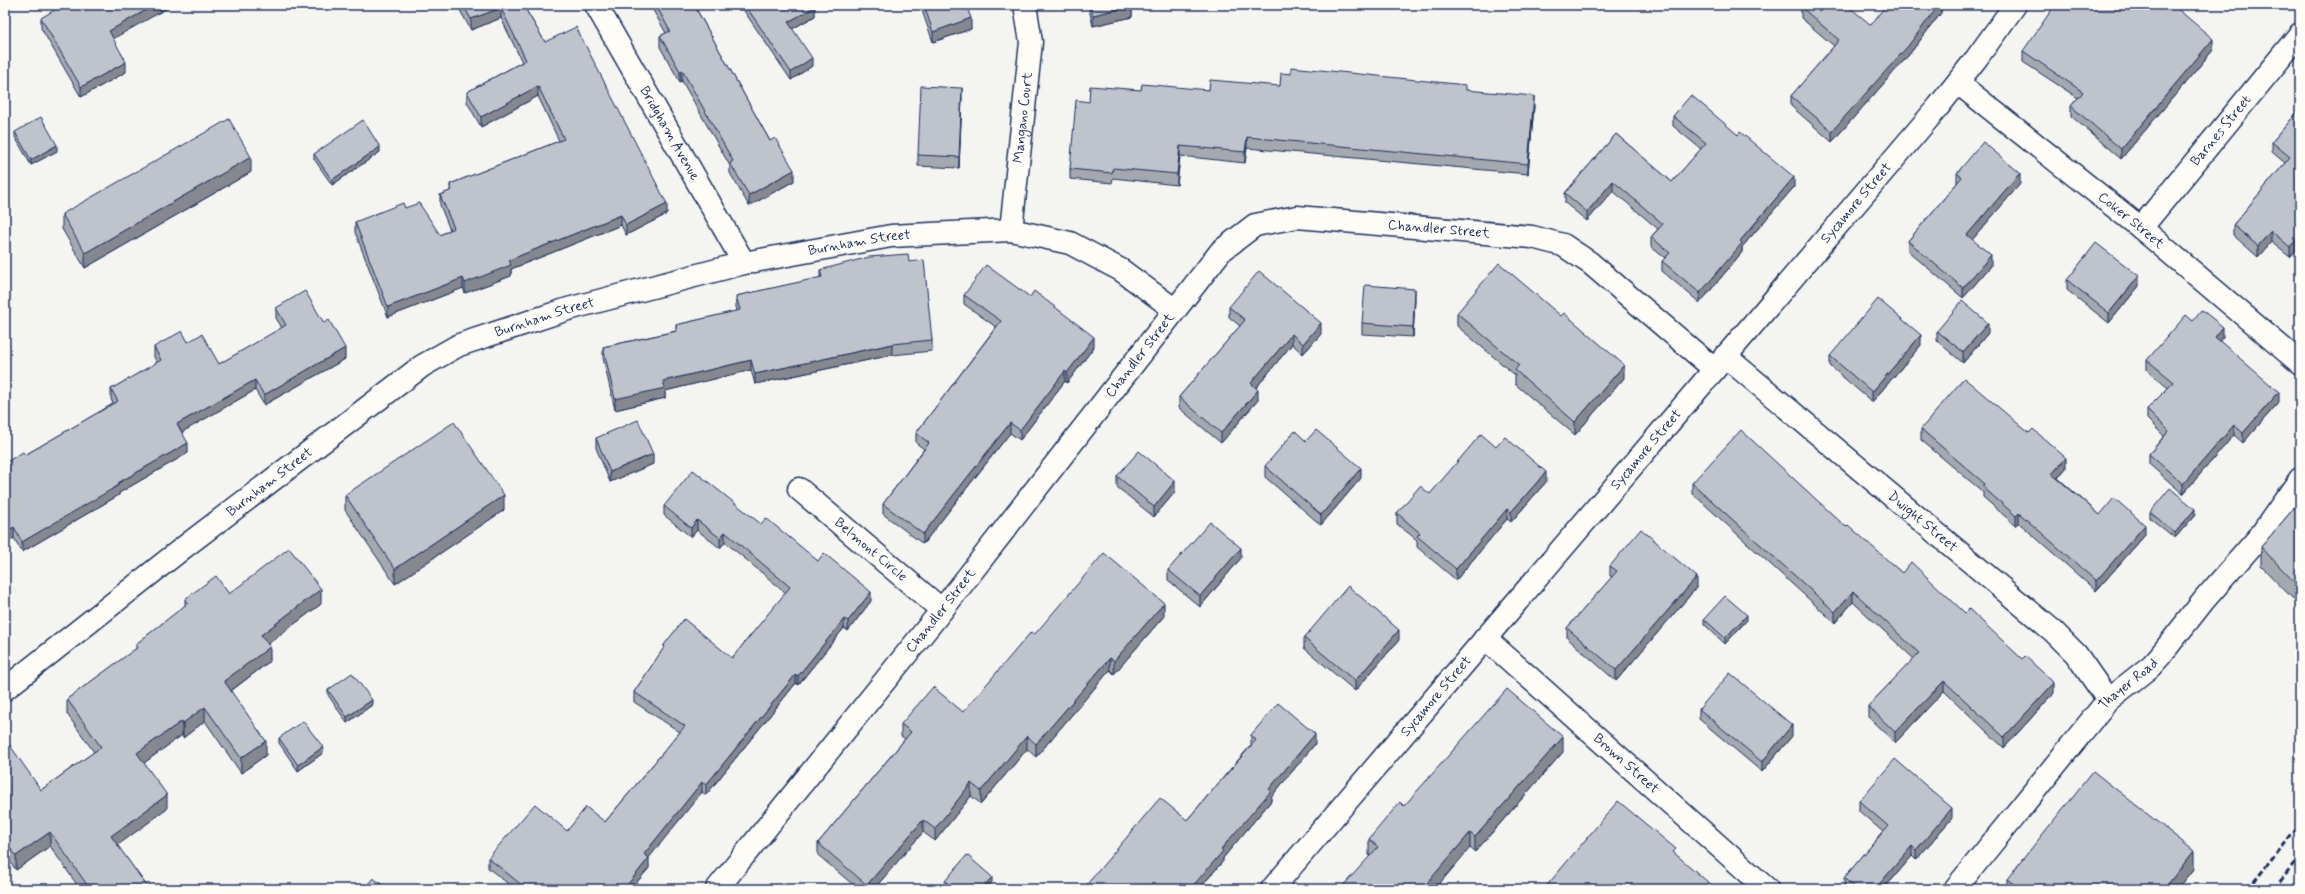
<svg xmlns="http://www.w3.org/2000/svg" width="2305" height="894" font-family="Mynerve,sans-serif">
<rect width="100%" height="100%" fill="#f4f4f1"/>
<filter id="ink" filterUnits="userSpaceOnUse"><feTurbulence type="fractalNoise" baseFrequency=".025" numOctaves="2"/><feDisplacementMap in="SourceGraphic" scale="8" xChannelSelector="R" yChannelSelector="G"/><feConvolveMatrix kernelMatrix="1 2 1 2 8 2 1 2 1" color-interpolation-filters="sRGB"/></filter>
<g filter="url(#ink)">
<g fill="none" stroke-linecap="round" stroke-linejoin="round">
<defs>
<g id="minor">
<path id="s1" d="M596 5 744 263"/>
<path id="s2" d="M1958 83 2141 228 2300 363"/>
<path id="s3" d="M2141 228 2300 34"/>
<path id="s4" d="M1011 230 1031 42 1025 5"/>
<path id="s5" d="M1725 356 2053 631 2076 654 2108 700"/>
<path id="s6" d="M799 489 942 610"/>
<path id="s7" d="M1485 638 1767 889"/>
<path id="s8" d="M5 689 183 548 422 366 459 345 568 309 744 263 891 236 1011 230 1070 243 1121 270 1174 309"/>
<path id="s9" d="M717 889 942 610 1221 251 1255 225 1297 217 1532 237 1563 245 1590 263 1714 369"/>
<path id="s10" d="M1955 889 2108 700 2151 666 2160 656 2205 599 2260 536 2300 479"/>
</g>
<g id="tertiary">
<path id="s11" d="M1272 889 1938 107 1976 59 2015 5"/>
</g>
</defs>
<use href="#minor" stroke="#1b2f5e" stroke-width="25"/>
<use href="#tertiary" stroke="#1b2f5e" stroke-width="25"/>
<use href="#minor" stroke="#fdfcf7" stroke-width="22"/>
<use href="#tertiary" stroke="#fdfcf7" stroke-width="22"/>
<g stroke="#1b2f5e" stroke-width="3" stroke-dasharray="6 3" stroke-linecap="butt">
<path d="M2248 889 2300 825"/>
<path d="M2274 889 2300 857"/>
</g>
</g>
<g fill="#a4a8af" stroke="#1b2f5e">
<path d="M457 5H523L545 42 667 214 626 235 621 225 511 269V276L465 293 463 288 388 317 355 232V222L405 208 440 235 450 230 440 205V195L450 191V184L559 141 538 96 481 127 467 102V92L522 62 501 18 471 30Z"/>
<path d="M650 5H694L770 141 794 181 749 206 730 173V166L682 81 680 82 660 47V36L666 33Z"/>
<path d="M740 5H814L815 16 792 29 812 66 791 80Z"/>
<path d="M920 5H966L971 29 933 42Z"/>
<path d="M1088 5H1132V17L1093 26Z"/>
<path d="M1664 5H1684L1664 8Z"/>
<path d="M1941 5V13L1908 56 1832 142 1791 106V96L1834 46 1801 18V7L1871 25Z"/>
<path d="M41 18 113 39 126 72 81 97 41 28Z"/>
<path d="M2213 50 2121 159 2071 116V106L2078 98 2023 62V51Z"/>
<path d="M1280 86 1466 90 1534 106 1528 174 1247 148 1245 163 1180 156 1177 185 1113 178 1112 183 1070 179V169L1089 102 1141 90H1209Z"/>
<path d="M962 98 959 168 918 166V155Z"/>
<path d="M2300 109V245L2290 257 2271 242 2258 257 2233 235V225L2285 163 2272 152V142Z"/>
<path d="M1673 116 1794 187 1742 247V252L1700 303 1662 271V261L1665 258 1651 247V237L1658 229 1613 191 1587 221 1565 203V193L1616 134 1672 182 1701 149 1673 126Z"/>
<path d="M15 132 57 151 31 165 15 137Z"/>
<path d="M380 152 332 185 314 159V154Z"/>
<path d="M251 172 85 268 62 229V214Z"/>
<path d="M1957 173 2020 184 1972 240 1991 266 1963 298 1908 251V241L1957 183Z"/>
<path d="M909 262 932 340V351L892 355 755 384 751 370 665 391V398L615 410 603 358V347L676 331V325L737 311 736 307V296L820 278V270Z"/>
<path d="M2067 280 2139 286 2109 323 2067 290Z"/>
<path d="M964 295 1094 347 1067 383 1065 381 1020 440 1010 433 923 544 883 514V504L924 449 916 443V433L996 327 964 304Z"/>
<path d="M1415 299 1413 337 1362 334V323Z"/>
<path d="M1229 307 1321 334 1303 354 1292 344 1256 388 1258 400 1221 443 1179 408V397L1240 326 1229 317Z"/>
<path d="M276 308 345 359 264 405 255 390 182 432 188 453 119 493V495L22 552 14 538 5 543 25 455 113 404 111 399V389L157 363 154 357V347L188 342 219 364 282 328 276 318Z"/>
<path d="M1457 313 1624 378 1575 435 1515 384V375L1457 326Z"/>
<path d="M2193 321 2223 337 2219 341 2279 402 2243 443 2234 435 2183 494 2149 464V454L2164 436 2147 419V409L2168 388 2147 370V360Z"/>
<path d="M1937 331 1988 333 1963 363 1937 341Z"/>
<path d="M1921 345 1872 402 1830 366V356Z"/>
<path d="M1921 429 2066 468 2058 478 2100 515 2145 535 2096 591 2019 523 2016 526 1983 497V492L1921 440Z"/>
<path d="M596 438 653 464 610 482 596 448Z"/>
<path d="M1306 441 1361 478 1321 525 1265 477V466Z"/>
<path d="M1496 447 1546 482 1511 522 1507 519 1456 580 1417 547V540L1397 524V513L1430 494Z"/>
<path d="M1117 476 1175 492 1154 517 1117 487Z"/>
<path d="M1692 483 1846 527 1902 573 1965 613 2054 693 2004 748 1944 691 1895 743 1868 717V706L1914 659 1853 602 1835 623 1692 493Z"/>
<path d="M345 495 504 510 395 584 345 510Z"/>
<path d="M2300 501V606L2261 566V547Z"/>
<path d="M664 506 761 524 818 561 871 601 848 631 844 628 798 685 796 683 706 795 702 792 648 858 649 868 631 889H515L488 868V858L567 831 605 822 680 732 634 702V692L664 648V645L732 658 786 593 725 542 720 548 697 530 691 537 664 515Z"/>
<path d="M2150 512 2195 515 2175 538 2150 518Z"/>
<path d="M1241 558 1200 607 1168 580V570Z"/>
<path d="M1610 566 1697 587 1616 681 1567 638V628L1612 577 1610 576Z"/>
<path d="M229 594 321 604 268 644 270 661 231 691 266 755 241 773 205 721 183 738 182 735 144 763 167 809 117 845 149 889H80L50 846 16 870 5 855V747L41 790 94 752 67 714V699L136 649V644L185 606V599Z"/>
<path d="M1164 616 1114 674 1110 670 1036 757 1027 749 981 804 971 796 935 841 923 832 874 889H858L818 855V843L905 739 901 736V724L963 712 1035 634Z"/>
<path d="M1704 619 1747 620 1725 644 1704 624Z"/>
<path d="M1304 638 1399 640 1355 691 1304 648Z"/>
<path d="M328 690 372 705 347 723 328 695Z"/>
<path d="M1699 709 1792 736 1762 772 1699 719Z"/>
<path d="M1251 735 1315 744 1271 797V801L1223 858V861L1199 889H1083L1187 820 1251 745Z"/>
<path d="M279 738 323 753 298 771 279 743Z"/>
<path d="M1563 752 1475 852 1470 848 1370 856 1369 855V839L1404 806Z"/>
<path d="M1859 801 1952 818 1916 860 1912 856 1884 889H1844V878L1883 832 1859 811Z"/>
<path d="M2194 869 2178 889H2007V879Z"/>
<path d="M945 881 992 882 986 889H948L945 886Z"/>
</g>
<g fill="#86888f" stroke="#1b2f5e">
<path d="M155 5H173L109 41V31Z"/>
<path d="M1939 5H1941V13L1908 56 1832 142V131Z"/>
<path d="M1132 6V17L1093 26V15Z"/>
<path d="M815 7V16L788 31V22Z"/>
<path d="M501 8V18L471 30V19Z"/>
<path d="M971 18V29L933 42V32Z"/>
<path d="M2213 39V50L2121 159V149Z"/>
<path d="M812 58V66L791 80V72Z"/>
<path d="M126 62V72L81 97V87Z"/>
<path d="M682 70V81L680 82V71Z"/>
<path d="M538 86V96L481 127V117Z"/>
<path d="M962 88V98L959 168V157Z"/>
<path d="M1534 96V106L1528 174V164Z"/>
<path d="M1247 137V148L1245 163V152Z"/>
<path d="M57 145V151L31 165V160Z"/>
<path d="M1180 146V156L1177 185V174Z"/>
<path d="M380 147V152L332 185V180Z"/>
<path d="M251 157V172L85 268V253Z"/>
<path d="M794 170V181L749 206V195Z"/>
<path d="M2020 173V184L1967 246V235Z"/>
<path d="M1794 177V187L1742 247V252L1700 303V293L1740 241Z"/>
<path d="M1613 181V191L1587 221V212Z"/>
<path d="M667 204V214L626 235V225Z"/>
<path d="M621 215V225L511 269V276L465 293V283L509 260Z"/>
<path d="M2271 231V242L2258 257V246Z"/>
<path d="M2300 235V245L2290 257V247Z"/>
<path d="M1991 255V266L1963 298V288Z"/>
<path d="M2139 276V286L2109 323V313Z"/>
<path d="M463 278V288L388 317V307Z"/>
<path d="M1415 289V299L1413 337V327Z"/>
<path d="M1321 323V334L1303 354V344Z"/>
<path d="M1988 323V333L1963 363V352Z"/>
<path d="M2223 327V337L2215 347V337Z"/>
<path d="M1292 334V344L1251 394V383Z"/>
<path d="M1921 335V345L1872 402V392Z"/>
<path d="M1094 337V347L1067 383V373Z"/>
<path d="M892 344V355L755 384V374Z"/>
<path d="M345 348V359L264 405V395Z"/>
<path d="M751 360V370L665 391V398L615 410V399L663 381Z"/>
<path d="M1624 365V378L1575 435V422Z"/>
<path d="M1065 371V381L1020 440V430Z"/>
<path d="M255 380V390L177 435V424Z"/>
<path d="M1258 390V400L1221 443V433Z"/>
<path d="M2279 392V402L2243 443V433Z"/>
<path d="M1010 423V433L923 544V534Z"/>
<path d="M2234 425V435L2183 494V484Z"/>
<path d="M188 443V453L119 493V495L22 552V542L118 483Z"/>
<path d="M653 454V464L610 482V472Z"/>
<path d="M2066 458V468L2052 484V474Z"/>
<path d="M1361 468V478L1321 525V515Z"/>
<path d="M1546 472V482L1511 522V512Z"/>
<path d="M1175 481V492L1154 517V507Z"/>
<path d="M504 495V510L395 584V569Z"/>
<path d="M1507 509V519L1456 580V569Z"/>
<path d="M2195 509V515L2175 538V533Z"/>
<path d="M2019 513V523L2016 526V516Z"/>
<path d="M697 520V530L691 537V528Z"/>
<path d="M2145 525V535L2096 591V581Z"/>
<path d="M14 527V538L5 543V532Z"/>
<path d="M725 532V542L720 548V538Z"/>
<path d="M1241 548V558L1200 607V596Z"/>
<path d="M1697 577V587L1616 681V670Z"/>
<path d="M321 589V604L261 649V635Z"/>
<path d="M1853 591V602L1835 623V612Z"/>
<path d="M871 592V601L848 631V621Z"/>
<path d="M1164 603V616L1114 674V661Z"/>
<path d="M1747 615V620L1725 644V638Z"/>
<path d="M844 619V628L798 685V676Z"/>
<path d="M1399 630V640L1355 691V681Z"/>
<path d="M270 647V661L224 696V681Z"/>
<path d="M1110 658V670L1036 757V744Z"/>
<path d="M796 674V683L706 795V785Z"/>
<path d="M1944 681V691L1895 743V732Z"/>
<path d="M2054 683V693L2004 748V737Z"/>
<path d="M372 700V705L347 723V717Z"/>
<path d="M205 707V721L183 738V723Z"/>
<path d="M182 721V735L137 768V753Z"/>
<path d="M1792 725V736L1762 772V762Z"/>
<path d="M1315 734V744L1271 797V801L1223 858V861L1199 889H1190L1269 789Z"/>
<path d="M1027 736V749L981 804V791Z"/>
<path d="M1563 737V752L1475 852V837Z"/>
<path d="M266 741V755L241 773V758Z"/>
<path d="M323 747V753L298 771V765Z"/>
<path d="M702 782V792L644 864V854Z"/>
<path d="M971 783V796L935 841V829Z"/>
<path d="M167 795V809L111 850V836Z"/>
<path d="M1952 808V818L1916 860V850Z"/>
<path d="M923 820V832L874 889H867V885Z"/>
<path d="M50 832V846L16 870V856Z"/>
<path d="M1470 833V848L1435 889H1422Z"/>
<path d="M1912 846V856L1884 889H1875Z"/>
<path d="M2194 851V869L2178 889H2164Z"/>
<path d="M649 858V868L631 889H624Z"/>
<path d="M992 877V882L986 889H982Z"/>
</g>
<g fill="#bfc3cc" stroke="#1b2f5e">
<path d="M63 5H155L109 31 126 62 81 87 41 18Z"/>
<path d="M463 5H523L545 42 576 27 667 204 626 225 621 215 509 260 511 265 465 283 463 278 388 307 355 222 403 203 405 208 419 203 440 235 454 228 440 195 452 190 450 184 564 139 538 86 481 117 467 92 526 60 501 8 471 19Z"/>
<path d="M656 5H694L770 141 775 138 794 170 749 195 730 163 733 161 682 70 680 71 660 36 670 31Z"/>
<path d="M745 5H814L815 7 788 22 812 58 791 72Z"/>
<path d="M924 5H966L971 18 933 32Z"/>
<path d="M1090 5H1132V6L1093 15Z"/>
<path d="M1803 5H1847L1871 25 1886 5H1939L1908 46 1832 131 1791 96 1839 40 1801 7Z"/>
<path d="M2055 5H2173L2213 39 2121 149 2071 106 2083 92 2023 51Z"/>
<path d="M1291 67 1466 85V90L1534 96 1528 164 1247 137 1245 152 1180 146 1177 174 1113 168 1112 173 1070 169 1076 100 1089 102 1090 86 1141 90 1142 84 1209 90 1210 80 1280 86 1281 73 1291 74Z"/>
<path d="M921 86 962 88 959 157 918 155Z"/>
<path d="M1691 95 1738 135 1740 132 1794 177 1740 241 1742 243 1700 293 1662 261 1670 253 1651 237 1663 224 1613 181 1587 212 1565 193 1616 134 1672 182 1706 143 1673 116Z"/>
<path d="M2300 109V235L2290 247 2271 231 2258 246 2233 225 2290 157 2272 142Z"/>
<path d="M41 117 57 145 31 160 15 132Z"/>
<path d="M229 119 251 157 85 253 62 214Z"/>
<path d="M363 120 380 147 332 180 314 154Z"/>
<path d="M1983 142 2020 173 1967 235 1991 255 1963 288 1908 241 1962 177 1957 173Z"/>
<path d="M2096 243 2139 276 2109 313 2067 280Z"/>
<path d="M908 254 909 262 924 260 932 340 892 344 755 374 751 360 663 381 665 388 615 399 603 347 677 331 676 325 740 310 736 296 822 277 820 270 869 257Z"/>
<path d="M1499 263 1561 316 1564 313 1624 365 1575 422 1515 370 1519 365 1457 313Z"/>
<path d="M986 265 1030 297 1034 291 1094 337 1067 373 1065 371 1020 430 1010 423 923 534 883 504 929 443 916 433 1001 321 964 295Z"/>
<path d="M1259 271 1321 323 1303 344 1292 334 1251 383 1258 390 1221 433 1179 397 1245 320 1229 307Z"/>
<path d="M1365 285 1415 289 1413 327 1362 323Z"/>
<path d="M305 291 324 323 329 320 345 348 264 395 255 380 177 424 188 443 118 483 119 485 22 542 14 527 5 532V463L23 452 25 455 118 401 111 389 161 360 154 347 182 331 188 342 202 334 219 364 286 325 276 308Z"/>
<path d="M1878 299 1921 335 1872 392 1830 356Z"/>
<path d="M1962 301 1988 323 1963 352 1937 331Z"/>
<path d="M2202 310 2223 327 2215 337 2279 392 2243 433 2234 425 2183 484 2149 454 2169 431 2147 409 2174 382 2147 360 2186 315 2193 321Z"/>
<path d="M1964 378 2029 433 2033 429 2066 458 2052 474 2100 515 2114 498 2145 525 2096 581 2019 513 2016 516 1983 487 1985 484 1921 429Z"/>
<path d="M638 420 653 454 610 472 596 438Z"/>
<path d="M454 422 504 495 395 569 345 495Z"/>
<path d="M1316 430 1361 468 1321 515 1265 466 1295 431 1306 441Z"/>
<path d="M1741 430 1846 527 1848 525 1902 573 1911 562 1965 613 1969 609 2022 659 2025 656 2054 683 2004 737 1944 681 1895 732 1868 706 1919 653 1853 591 1835 612 1692 483Z"/>
<path d="M1481 434 1496 447 1505 437 1546 472 1511 512 1507 509 1456 569 1417 536 1420 533 1397 513 1420 486 1430 494Z"/>
<path d="M1139 451 1175 481 1154 507 1117 476Z"/>
<path d="M693 470 761 524 766 518 818 561 824 553 871 592 848 621 844 619 798 676 796 674 706 785 702 782 644 854 649 858 624 889H520L523 886 488 858 535 804 567 831 586 807 605 822 685 726 634 692 665 646 664 645 684 619 732 658 790 587 725 532 720 538 697 520 691 528 664 506Z"/>
<path d="M2170 488 2195 509 2175 533 2150 512Z"/>
<path d="M2300 501V588L2261 547Z"/>
<path d="M1210 522 1241 548 1200 596 1168 570Z"/>
<path d="M1641 529 1697 577 1616 670 1567 628 1617 571 1610 566Z"/>
<path d="M289 548 321 589 261 635 270 647 224 681 266 741 241 758 205 707 183 723 182 721 137 753 167 795 111 836 149 889H90L50 832 16 856 5 841V747L9 744 41 790 101 747 67 699 138 647 136 644 188 603 185 599 216 576 229 594Z"/>
<path d="M1104 553 1164 603 1114 661 1110 658 1036 744 1027 736 981 791 971 783 935 829 923 820 867 885 818 843 911 732 901 724 933 687 963 712 1031 632 1035 634Z"/>
<path d="M1348 586 1399 630 1355 681 1304 638Z"/>
<path d="M1725 596 1747 615 1725 638 1704 619Z"/>
<path d="M352 673 372 700 347 717 328 690Z"/>
<path d="M1730 673 1792 725 1762 762 1699 709Z"/>
<path d="M1507 689 1563 737 1475 837 1470 833 1422 889H1340L1378 847 1369 839 1400 802 1404 806Z"/>
<path d="M1278 703 1315 734 1269 789 1271 791 1221 849 1223 851 1190 889H1083L1160 798 1187 820 1256 740 1251 735Z"/>
<path d="M303 721 323 747 298 765 279 738Z"/>
<path d="M1895 759 1952 808 1916 850 1912 846 1875 889H1856L1844 878 1888 826 1859 801Z"/>
<path d="M2093 771 2194 851 2164 889H2020L2007 879Z"/>
<path d="M1618 801 1676 849 1673 852 1716 889H1544Z"/>
<path d="M967 855 992 877 982 889H955L945 881Z"/>
<path d="M373 878 388 889H364Z"/>
<path d="M785 886 789 889H783Z"/>
</g>
</g>
<g text-anchor="middle" dominant-baseline="central" stroke-width="3.5" stroke-linejoin="round" paint-order="stroke">
<g font-size="14" fill="#1b2f5e" stroke="#fdfcf7">
<text stroke="none"><textPath href="#s4" startOffset="113">Mangano Court</textPath></text>
<text stroke="none"><textPath href="#s3" startOffset="126">Barnes Street</textPath></text>
<text stroke="none"><textPath href="#s1" startOffset="148">Bridgham Avenue</textPath></text>
<text stroke="none"><textPath href="#s11" startOffset="901">Sycamore Street</textPath></text>
<text stroke="none"><textPath href="#s2" startOffset="221">Coker Street</textPath></text>
<text stroke="none"><textPath href="#s9" startOffset="1041">Chandler Street</textPath></text>
<text stroke="none"><textPath href="#s8" startOffset="984">Burnham Street</textPath></text>
<text stroke="none"><textPath href="#s8" startOffset="660">Burnham Street</textPath></text>
<text stroke="none"><textPath href="#s9" startOffset="681">Chandler Street</textPath></text>
<text stroke="none"><textPath href="#s11" startOffset="577">Sycamore Street</textPath></text>
<text stroke="none"><textPath href="#s8" startOffset="336">Burnham Street</textPath></text>
<text stroke="none"><textPath href="#s5" startOffset="258">Dwight Street</textPath></text>
<text stroke="none"><textPath href="#s6" startOffset="94">Belmont Circle</textPath></text>
<text stroke="none"><textPath href="#s9" startOffset="357">Chandler Street</textPath></text>
<text stroke="none"><textPath href="#s10" startOffset="269">Thayer Road</textPath></text>
<text stroke="none"><textPath href="#s11" startOffset="253">Sycamore Street</textPath></text>
<text stroke="none"><textPath href="#s7" startOffset="189">Brown Street</textPath></text>
</g>
</g>
<rect width="2305" height="894" fill="none" stroke="#fdfcf7" stroke-width="20"/>
<rect x="10" y="10" width="2285" height="874" fill="none" stroke="#1b2f5e" stroke-width="1.5" filter="url(#ink)"/>
</svg>
